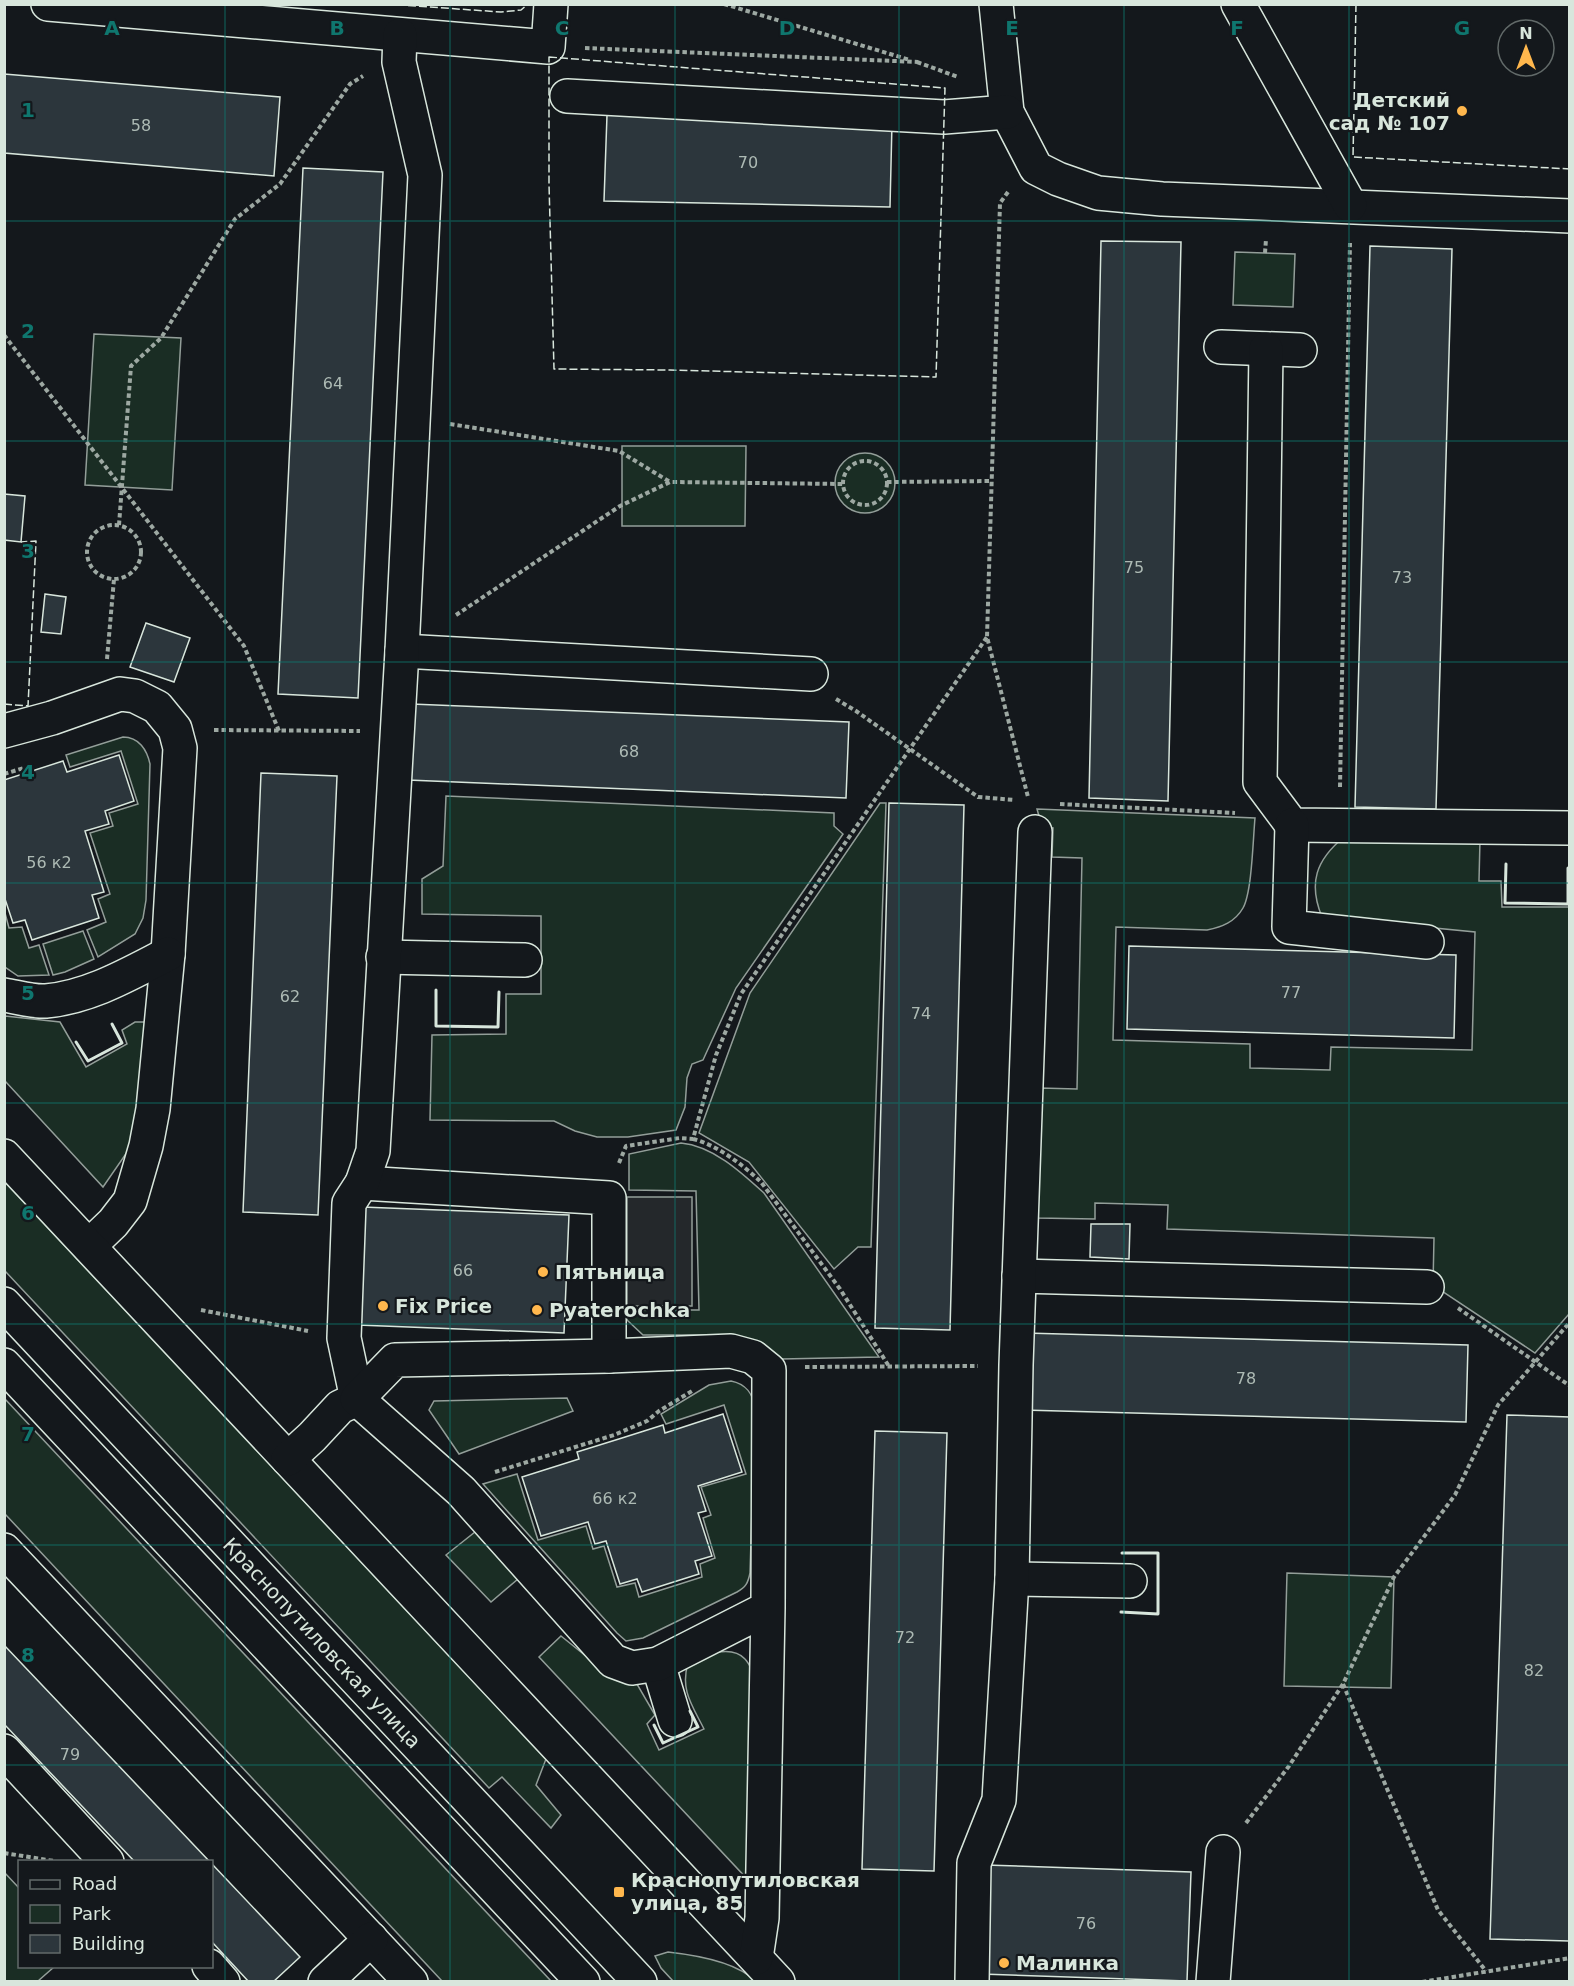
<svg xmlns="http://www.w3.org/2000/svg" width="1574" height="1986" font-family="'DejaVu Sans',sans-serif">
<rect width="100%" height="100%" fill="#14181c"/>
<g fill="#1a2d24" stroke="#939e99" stroke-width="1.5">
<path d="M1235 252 1295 254 1293 307 1233 305Z"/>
<path d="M94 334 181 338 172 490 85 485Z"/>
<path d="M622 446H746L745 526H622Z"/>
<circle cx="865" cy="483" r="30"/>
<path d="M123 737C139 737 147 750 150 764L146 900 143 918 135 934 98 957 87 930 106 922 98 899 110 894 90 833 113 826 109 813 138 804 121 751 70 767 66 755Z"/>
<path d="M446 796 834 813V826L843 834 736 988 703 1060 692 1064 687 1078 685 1107 676 1130 628 1137H597L575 1131 554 1121 430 1120 432 1035 506 1034V994H541V916L422 914V879L443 866Z"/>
<path d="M880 803H886L871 1247H858L834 1269 749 1162 699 1133 750 993Z"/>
<path d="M1037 809 1255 818C1253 839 1252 892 1243 908 1235 922 1222 927 1207 930L1116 927 1113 1040 1250 1044V1068L1330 1070 1331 1047 1472 1050 1475 932 1322 917C1308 883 1316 860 1344 837L1480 840 1479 881H1501L1502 907H1569V1314L1535 1353 1433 1285 1434 1238 1167 1229 1168 1205 1095 1203V1219L1037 1218 1040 1088 1077 1089 1082 858 1052 857 1053 828 1042 827Z"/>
<path d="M5 913 9 928 22 927 29 948 39 945 49 975 18 976 5 967Z"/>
<path d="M83 931 94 959 65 972 53 975 43 944Z"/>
<path d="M5 1016 60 1022 86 1067 127 1044 122 1030 135 1022H146L137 1129 130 1148 103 1187 5 1081Z"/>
<path d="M681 1143C713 1146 741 1172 764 1193L879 1357 781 1359 741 1337 719 1335H643L627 1320 628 1310H699L696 1191 629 1190V1154Z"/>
<path d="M5 1182 546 1759 536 1785 561 1815 551 1828 502 1777 489 1788 5 1271Z"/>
<path d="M731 1381C746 1384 753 1393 755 1409L750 1573C748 1583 746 1587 737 1592L643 1638 626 1641 617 1633 483 1484 517 1474 538 1540 586 1526 593 1549 604 1546 617 1587 635 1583 639 1597 702 1577 700 1564 715 1558 703 1518 711 1515 701 1487 746 1474 724 1405 666 1424 661 1414 709 1385Z"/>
<path d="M567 1398 573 1411 459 1454 429 1410 434 1401Z"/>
<path d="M5 1399 551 1981H442L5 1514Z"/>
<path d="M475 1532 518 1579 491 1602 446 1555Z"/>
<path d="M1287 1573 1394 1577 1391 1688 1284 1686Z"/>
<path d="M561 1636 596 1664 637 1684 655 1715 647 1724 659 1750 704 1729C692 1705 680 1690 688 1663 703 1655 731 1644 745 1659 748 1662 751 1668 753 1672L751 1883 539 1657Z"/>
<path d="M4 1872 19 1888 20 1966 54 1967 38 1981H5Z"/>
<path d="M668 1952C695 1955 737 1962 755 1981H673L661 1968 655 1956Z"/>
</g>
<rect fill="#24282b" stroke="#939e99" stroke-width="1.5" x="627" y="1197" width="65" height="109"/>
<g fill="#2c363c" stroke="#d8e6dc" stroke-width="1.5">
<path d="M4 74 280 97 274 176 4 153Z"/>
<path d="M607 115 892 123 890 207 604 201Z"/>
<path d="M303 168 383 172 358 698 278 694Z"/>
<path d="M1101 241 1181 242 1168 801 1089 798Z"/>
<path d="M1370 246 1452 249 1436 809 1355 807Z"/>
<path d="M4 494 25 496 21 542 4 540Z"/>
<path d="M45 594 66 597 61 634 41 632Z"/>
<path d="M146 623 190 638 174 682 130 667Z"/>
<path d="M411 704 849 722 846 798 408 780Z"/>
<path d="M119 755 134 801 105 811 109 824 85 831 104 892 92 895 99 918 32 940 25 920 13 923 4 896V780L63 761 67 772Z"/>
<path d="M261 773 337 776 318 1215 243 1212Z"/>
<path d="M889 803 964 805 950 1330 875 1328Z"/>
<path d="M1129 946 1456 955 1454 1038 1127 1029Z"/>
<path d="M362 1207 569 1215 564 1333 358 1325Z"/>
<path d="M1091 1224H1130L1129 1259 1090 1257Z"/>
<path d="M1025 1333 1468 1345 1466 1422 1023 1410Z"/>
<path d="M723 1414 742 1472 698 1486 706 1511 698 1513 712 1556 695 1561 699 1574 642 1592 637 1579 620 1584 606 1541 595 1544 588 1522 541 1536 522 1477 579 1459 577 1452 622 1438 663 1425 665 1433Z"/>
<path d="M1507 1415 1570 1417 1569 1941 1490 1939Z"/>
<path d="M875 1431 947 1433 934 1871 862 1869Z"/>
<path d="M4 1645 210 1862H135L4 1724Z"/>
<path d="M212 1864 300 1957 273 1982H249L212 1942Z"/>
<path d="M985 1865 1191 1872 1187 1981 981 1974Z"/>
</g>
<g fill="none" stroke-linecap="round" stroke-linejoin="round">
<defs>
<g id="minor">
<path d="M48 4 548 47 551 4"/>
<path d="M996 4 1007 112 1036 168 1058 179 1098 193 1162 199 1570 216"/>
<path d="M1238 4 1350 205"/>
<path d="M567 96 944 117 1007 112"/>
<path d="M1221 347 1300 350"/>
<path d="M1266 349 1260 782 1292 825 1570 828"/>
<path d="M402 651 811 674"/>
<path d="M4 731 52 718 120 694 135 696 157 707 175 729 180 748 168 954 153 1109 146 1146 130 1201 113 1223 89 1246"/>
<path d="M1292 825 1289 927 1427 942"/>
<path d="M383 957 525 960"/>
<path d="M4 995C17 997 33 1002 46 1001 90 997 129 974 168 954"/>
<path d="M4 1156 778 1982"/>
<path d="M362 1183 609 1198V1356"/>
<path d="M1019 1276 1427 1287"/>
<path d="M288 1459 312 1437 340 1407 357 1399 344 1338 349 1203 362 1183 373 1151 402 651 425 175 399 62 400 35"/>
<path d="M4 1550 411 1982"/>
<path d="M1012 1579 1130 1581"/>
<path d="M658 1664 675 1720"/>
<path d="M4 1751 107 1862"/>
<path d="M756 1958 762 1918 768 1608 769 1370 753 1357 731 1351 609 1356 395 1360 357 1399 461 1491 613 1661 632 1668 658 1664 768 1608"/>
<path d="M209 1966 223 1982"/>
<path d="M325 1982 371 1939"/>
<path d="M972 1982 974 1863 999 1800 1012 1579 1016 1365 1035 832"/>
<path d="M1213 1982 1223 1852"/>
</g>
<g id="major">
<path d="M4 1304 640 1982"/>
<path d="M4 1365 583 1982"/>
</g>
</defs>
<use href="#minor" stroke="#d8e6dc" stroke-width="36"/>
<use href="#major" stroke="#d8e6dc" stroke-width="36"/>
<g stroke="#9da8a2" stroke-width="4" stroke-dasharray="4.5 3" stroke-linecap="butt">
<path d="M724 4 910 60"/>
<path d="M585 48 918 62"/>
<path d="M917 62 958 77"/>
<path d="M1008 192 1000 203 987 637 1028 797"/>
<path d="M1265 253 1266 239"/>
<path d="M4 335 244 646 279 731"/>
<path d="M450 424 619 451 670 482"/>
<circle cx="865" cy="483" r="22"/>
<path d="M887 482 991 481"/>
<circle cx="114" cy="552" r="27"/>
<path d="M119 525 131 366 161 338 235 219 280 184 350 84 363 76"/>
<path d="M456 615 620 506 670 482 843 484"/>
<path d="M107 659 114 579"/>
<path d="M836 699 856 711 978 797 1014 800"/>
<path d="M214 730 360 731"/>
<path d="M4 774 27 767"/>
<path d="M1340 787 1350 243"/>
<path d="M1060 804 1235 813"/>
<path d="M693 1139C717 1145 743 1165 761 1182L840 1289 890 1368"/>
<path d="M619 1163 626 1146 680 1138 693 1139 716 1055 741 994 987 637"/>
<path d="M1458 1308 1570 1386"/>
<path d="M201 1310 308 1331"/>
<path d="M805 1367 978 1366"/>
<path d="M495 1472 614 1435 647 1421 659 1411 692 1391"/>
<path d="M1343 1684 1438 1910 1486 1971"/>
<path d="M1246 1823 1289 1766 1343 1684 1394 1577 1455 1495 1498 1405 1570 1322"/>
<path d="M4 1853 54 1861"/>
<path d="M1422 1982 1570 1958"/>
</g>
<use href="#minor" stroke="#14181c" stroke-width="33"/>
<use href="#major" stroke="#14181c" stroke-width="33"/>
<g stroke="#d8e6dc" stroke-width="1.5" stroke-dasharray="8 3" stroke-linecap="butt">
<path d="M386 4 501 12 521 10 528 4"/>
<path d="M1356 4 1353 157 1570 169"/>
<path d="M549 57 945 88 936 377 670 370 554 369 549 184Z"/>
<path d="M4 704 28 706 36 541 21 542"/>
</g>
<g stroke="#d8e6dc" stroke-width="3">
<path d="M1506 864 1505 903 1568 904V868"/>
<path d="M436 990V1026L498 1027 499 992"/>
<path d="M76 1042 88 1061 122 1043 112 1024"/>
<path d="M1121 1612 1158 1614V1553H1122"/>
<path d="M654 1725 663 1743 698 1727 690 1711"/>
</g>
</g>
<path fill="none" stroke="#0f766e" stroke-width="1.5" stroke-opacity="0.55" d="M225 4V1982M450 4V1982M675 4V1982M899 4V1982M1124 4V1982M1349 4V1982M4 221H1570M4 441H1570M4 662H1570M4 883H1570M4 1103H1570M4 1324H1570M4 1545H1570M4 1765H1570"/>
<g fill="#ffb74d" stroke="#14181c" stroke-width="2">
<circle cx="1462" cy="111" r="6"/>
<circle cx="543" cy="1272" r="6"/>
<circle cx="383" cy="1306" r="6"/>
<circle cx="537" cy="1310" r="6"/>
<rect x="613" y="1886" width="12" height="12" rx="3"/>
<circle cx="1004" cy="1963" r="6"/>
</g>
<g text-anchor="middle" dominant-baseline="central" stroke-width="4.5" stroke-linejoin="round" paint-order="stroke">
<g font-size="16" fill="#adbab4">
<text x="141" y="125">58</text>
<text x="748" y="162">70</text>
<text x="333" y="383">64</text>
<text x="1134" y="567">75</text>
<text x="1402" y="577">73</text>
<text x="629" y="751">68</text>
<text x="49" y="862">56 к2</text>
<text x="1291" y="992">77</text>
<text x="290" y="996">62</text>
<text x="921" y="1013">74</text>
<text x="463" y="1270">66</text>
<text x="1246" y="1378">78</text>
<text x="615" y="1498">66 к2</text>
<text x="905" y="1637">72</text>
<text x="1534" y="1670">82</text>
<text x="70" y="1754">79</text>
<text x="1086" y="1923">76</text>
</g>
<g font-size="20" font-weight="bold" fill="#d8e6dc" stroke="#14181c" text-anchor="start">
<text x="1450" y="100" text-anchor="end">Детский<tspan x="1450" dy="23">сад № 107</tspan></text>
<text x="555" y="1272">Пятьница</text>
<text x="395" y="1306">Fix Price</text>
<text x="549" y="1310">Pyaterochka</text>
<text x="631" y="1880">Краснопутиловская<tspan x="631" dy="23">улица, 85</tspan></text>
<text x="1016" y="1963">Малинка</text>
</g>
<g font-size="20" fill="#d8e6dc" stroke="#14181c">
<text transform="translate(322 1643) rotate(47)">Краснопутиловская улица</text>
</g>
</g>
<g font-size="20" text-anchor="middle" font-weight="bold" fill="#0f766e" stroke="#14181c" stroke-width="4.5" stroke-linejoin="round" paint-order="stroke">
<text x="112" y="35">A</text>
<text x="337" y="35">B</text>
<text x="562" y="35">C</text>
<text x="787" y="35">D</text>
<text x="1012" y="35">E</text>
<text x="1237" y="35">F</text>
<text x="1462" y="35">G</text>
<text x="28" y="117">1</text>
<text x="28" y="338">2</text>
<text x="28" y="558">3</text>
<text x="28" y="779">4</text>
<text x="28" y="1000">5</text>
<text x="28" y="1220">6</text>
<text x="28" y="1441">7</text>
<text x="28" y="1662">8</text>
</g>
<rect width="1574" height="1986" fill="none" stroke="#d8e6dc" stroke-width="12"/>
<rect x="18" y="1860" width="195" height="108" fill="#14181c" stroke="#626a69" stroke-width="1.5"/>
<rect x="30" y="1880" width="30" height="9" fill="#14181c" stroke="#626a69" stroke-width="1.5"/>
<text x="72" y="1890" font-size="18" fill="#d8e6dc">Road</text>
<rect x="30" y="1905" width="30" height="18" fill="#1a2d24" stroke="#626a69" stroke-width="1.5"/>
<text x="72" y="1920" font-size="18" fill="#d8e6dc">Park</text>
<rect x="30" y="1935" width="30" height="18" fill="#2c363c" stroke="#626a69" stroke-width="1.5"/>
<text x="72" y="1950" font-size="18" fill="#d8e6dc">Building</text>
<g transform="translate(1526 48)"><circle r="28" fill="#14181c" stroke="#626a69" stroke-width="1.5"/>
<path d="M0-4.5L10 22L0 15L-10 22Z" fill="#ffb74d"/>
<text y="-9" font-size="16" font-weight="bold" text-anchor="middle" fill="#d8e6dc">N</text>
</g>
</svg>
